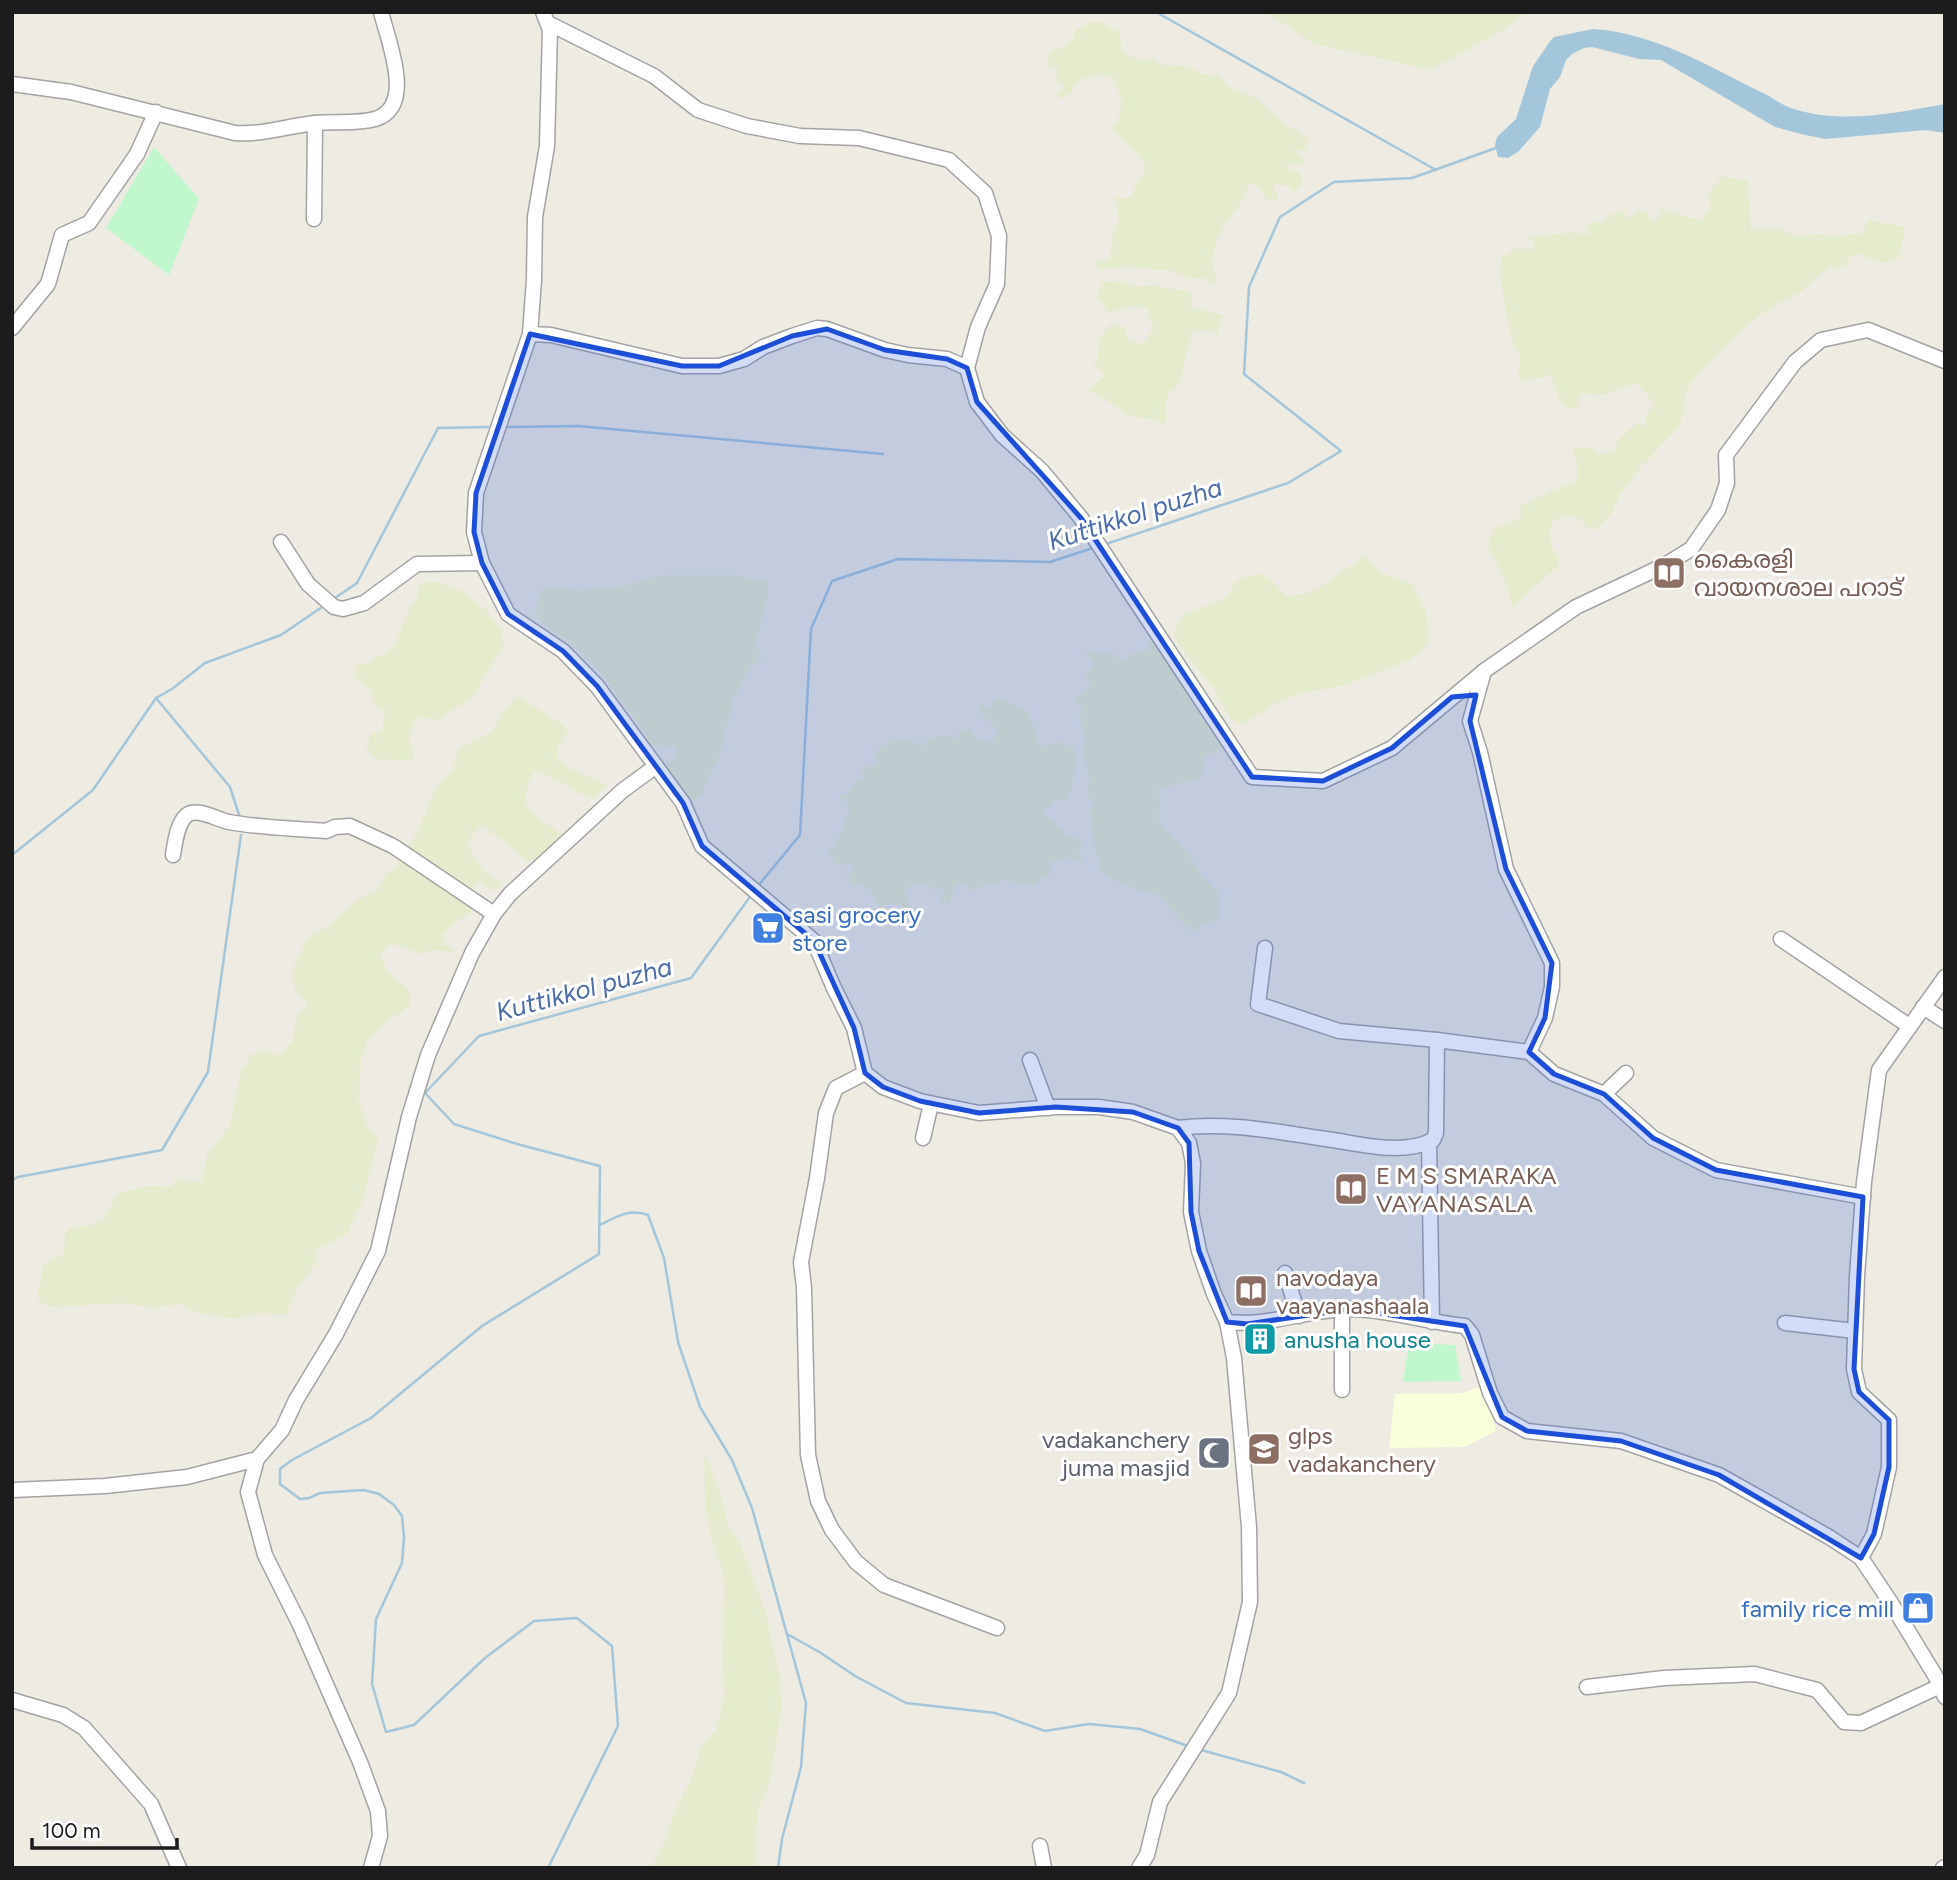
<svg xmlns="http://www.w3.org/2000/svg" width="1957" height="1880" font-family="Figtree,'Noto Sans Malayalam',sans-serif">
<rect width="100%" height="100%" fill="#edebe2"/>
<path fill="#f9fedb" d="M1481 1386 1489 1401 1496 1431 1465 1447 1389 1448 1395 1394 1463 1393Z"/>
<g fill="#e5ecce">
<path d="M1264 12H1527L1500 32 1431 70 1315 44Z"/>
<path d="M1101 22 1119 32 1122 51 1139 61 1153 59 1160 65 1188 66 1202 74 1220 76 1227 86 1256 98 1273 115 1308 139 1306 151 1293 150 1304 159 1303 164 1286 165 1291 170 1298 172 1303 180 1294 193 1287 186 1272 183 1278 196 1275 202 1267 201 1261 189 1249 183 1245 197 1226 222 1216 241 1212 264 1214 273 1218 280 1214 284 1204 278H1188L1172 271 1130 267 1098 269 1096 260 1110 261 1112 236 1119 219 1115 196 1125 199 1131 196 1138 180 1145 171 1144 164 1138 153 1120 138 1112 127 1118 121 1122 101 1114 81 1108 76 1096 75 1086 77 1075 84 1071 93 1060 99 1058 94 1063 88 1062 83 1055 82 1058 68 1050 67 1047 62V54L1070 43 1077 29 1089 23Z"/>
<path d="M1722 176 1747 181 1751 220 1750 229H1779L1796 236 1819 234 1832 237 1862 233 1868 220 1905 227 1899 258 1889 262H1878L1859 254 1849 257 1847 265 1835 270 1830 265 1803 290 1764 312 1743 329 1704 367 1689 386 1684 399V412L1678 428 1636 472 1621 493 1610 515 1595 530 1589 529 1578 518 1564 516 1552 521 1550 535 1552 548 1559 557 1558 566 1513 607 1506 584 1488 545 1493 529 1512 522 1521 516 1520 506 1577 480V464L1572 448 1590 447 1600 454 1614 451 1619 439 1636 424 1646 426V415L1654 404 1637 383 1603 395 1581 393 1578 407 1568 410 1559 399 1551 375 1532 379 1524 383 1518 377 1520 355 1515 348 1508 323 1500 276 1502 255H1508L1515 248 1532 250 1535 242 1528 237 1574 232 1588 235 1587 226 1592 222 1601 223 1614 213 1625 212 1630 219 1635 212H1646L1652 222 1661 215 1660 208 1701 221 1711 205 1708 194Z"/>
<path d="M1120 281 1137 287 1153 285 1188 292 1192 295 1191 307 1195 309H1202L1224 316 1219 320 1222 327 1218 329 1217 335 1212 330 1190 331 1192 338 1187 349 1182 376 1174 390 1169 392 1165 405 1167 417 1163 425 1151 419 1129 416 1099 395 1088 391 1089 388 1092 389 1094 387 1092 383 1094 381 1097 382 1100 380 1097 376 1104 378 1103 372 1093 364 1094 360 1097 361 1100 338 1110 325 1123 326 1129 341 1143 344 1153 328 1147 308 1129 306 1109 313 1097 296 1103 282Z"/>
<path d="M1364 556 1382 573 1412 584 1425 609 1428 626 1427 645 1411 659 1395 666 1345 685 1299 694 1274 704 1242 725 1231 719 1210 684 1175 640 1174 631 1184 614 1220 601 1229 594 1234 583 1246 576 1260 574 1273 581 1286 596 1304 594 1316 590Z"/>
<path d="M668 575H733L768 582V597L756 642 762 659 751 667 733 699 718 761 708 777 702 794 688 805 663 764 675 761 677 747 648 744 644 731 589 658 541 622 535 609 543 589 564 588 579 591 598 589 633 584 649 578Z"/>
<path d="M431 581 459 589 487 611 501 630 504 644 473 697 446 714 441 721 421 717 414 724 409 735 414 761 377 759 366 750 371 734 382 731 385 711 373 705 371 690 354 678 357 662 368 665 376 656 387 654 395 644 407 613 416 601 420 584Z"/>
<path d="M1153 634 1226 745 1204 757 1201 779 1167 786 1158 790 1160 808 1158 820 1189 855 1204 879 1218 891V919L1191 931 1157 895 1123 885 1102 872 1096 855 1090 816V809L1095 803 1088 797 1089 775 1083 752 1086 741 1079 718 1083 710 1079 703 1073 699 1086 689 1090 683 1085 677 1094 664 1085 652 1103 654 1113 653 1120 661 1133 654 1147 650Z"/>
<path d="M517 696 561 723 568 731 557 750V760L569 768 607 785 592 800 558 781 535 771 528 782 525 801 533 814 564 836 541 859 528 861 482 825 466 842 484 872 501 883 495 891 479 881 470 890 479 906 455 923 442 936 446 944 455 952 434 950 422 954 390 943 380 955 388 971 411 992 409 1006 381 1026 368 1041 361 1058 359 1101 366 1123 378 1140 368 1177 365 1196 346 1235 317 1249 315 1265 296 1290 286 1315 260 1313 235 1319 197 1313 179 1304 153 1308 125 1303 54 1307 40 1303 37 1295 44 1264 64 1253 65 1233 72 1227 88 1226 102 1221 118 1193 150 1186 171 1187 175 1180 202 1182 207 1155 230 1125 241 1072 251 1055 261 1050 279 1056 292 1041 297 1017 308 1005 294 987 292 975 294 966 307 939 327 927 360 898 377 891 387 873 397 867 401 856 418 832 431 799 442 779 451 772 458 753 463 746 492 731 504 710Z"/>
<path d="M996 699 1017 705 1029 713 1040 746 1063 742 1074 750 1076 761 1071 792 1066 801 1056 799 1042 811 1066 834 1086 843 1077 848 1082 862 1068 857 1059 859 1050 864V875L1041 879 1034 887 1005 880 971 890 959 883 953 892 949 905 941 900 943 889 934 890 926 884 915 885 905 888 911 916 904 908 894 904 885 905 879 909 869 888 859 885 847 887 852 877 843 876 855 871 853 864 837 865 827 852 834 848 848 815 849 808H843L849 801 840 798 841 793 848 795 851 787 859 780 864 781 861 771 865 772 864 768H868L866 764 872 766 875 763V752L882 748 881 744 886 745 889 741 888 736 892 737 894 740 914 742 921 746 928 739 939 736H949L956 740 960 731 970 729 976 739 983 743 993 741 997 731 990 721 981 715 979 705 989 708Z"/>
<path d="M705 1452 723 1502 726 1520 742 1548 765 1610 779 1672 782 1705 770 1782 758 1811 756 1837 757 1868H651L667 1836 673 1814 690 1781 701 1748 716 1729 725 1693 722 1661 725 1586 723 1571 713 1546 706 1510 704 1473Z"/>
</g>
<g fill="#c0f7cc">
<path d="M154 147 199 199 169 275 106 228Z"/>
<path d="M1409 1343 1455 1345 1461 1381 1403 1382Z"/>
</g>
<path fill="#a4c6da" d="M1593 29C1655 33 1708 66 1763 93 1772 97 1781 105 1791 108 1841 125 1894 113 1945 104V133L1926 130 1825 139 1801 134 1775 127 1661 60 1639 59 1592 47 1584 48 1572 54 1566 60 1560 77 1550 89 1540 127 1519 151 1508 158 1498 157 1495 145 1497 137 1516 119 1533 66 1551 40 1554 37Z"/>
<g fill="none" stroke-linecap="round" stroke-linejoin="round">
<g stroke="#a4c6da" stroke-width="2.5">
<path d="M1156 12 1436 170"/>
<path d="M506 427 578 426 883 454"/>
<path d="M1103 545 1288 483 1341 451 1244 374 1249 287 1280 217 1334 182 1412 178 1496 148"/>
<path d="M335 598 357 583 438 428 488 427"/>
<path d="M240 818 230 787 156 698 172 689 205 663 281 635 322 607"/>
<path d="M12 855 93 790 156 698"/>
<path d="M758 886 800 835 811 629 832 581 898 559 1050 562 1093 548"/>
<path d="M12 1180 18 1177 162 1150 208 1072 241 835"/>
<path d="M600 1225C616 1217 629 1208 648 1215L664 1258 678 1342 700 1407 732 1460 752 1508 806 1703 801 1767 782 1839 778 1868"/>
<path d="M787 1634 821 1653 855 1676 906 1703 995 1713 1045 1731 1089 1724 1140 1729 1188 1746"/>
<path d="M1201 1750 1281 1772 1304 1783"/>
<path d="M548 1868 618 1726 612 1646 577 1618 534 1621 485 1658 414 1725 386 1732 372 1684 376 1619 402 1563 404 1537 402 1516 394 1505 379 1494 364 1490 320 1493 309 1498 300 1499 280 1484V1469L292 1460 371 1418 482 1326 599 1254 600 1166 517 1144 454 1124 425 1093 479 1036 691 978 752 894"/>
</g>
<defs>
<g id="minor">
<path d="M543 12 550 30 547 146 535 217 534 280 530 334 476 493 474 532 482 563 508 614 563 651 597 686 683 803 702 846 814 941 833 986 854 1028 865 1073 883 1087 920 1101 979 1113 1056 1107H1099L1133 1112 1178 1128 1189 1143 1193 1163 1191 1212 1199 1251 1214 1294 1227 1322C1271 1327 1311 1308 1352 1309 1390 1310 1427 1322 1465 1326L1472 1335 1490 1393 1502 1417 1527 1431 1621 1441 1719 1475 1829 1537 1861 1558 1891 1603 1936 1677 1945 1697"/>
<path d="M548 23 654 76 698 110 747 126 800 136 859 138 949 160 985 193 999 236 997 284 978 327 967 368 977 402 1002 435 1042 471 1081 518 1252 777 1323 781 1392 748 1484 671"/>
<path d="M12 84 71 92 235 133C263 135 288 126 315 123 335 121 357 124 375 119 416 107 388 41 381 12"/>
<path d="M314 219 315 123"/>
<path d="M12 328 48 284 62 235 89 223 137 154 156 112"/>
<path d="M530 334 551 335 682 366H719L744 359 763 347 792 336 817 328 827 329 885 350 908 355 947 359 967 368"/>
<path d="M281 542 308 584 334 607 343 609 364 603 417 564 482 563"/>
<path d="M173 855C175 843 177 823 187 815 197 807 218 820 229 822 260 828 294 828 326 831L335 827 350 826 393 846 494 914"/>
<path d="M1781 939 1909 1026"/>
<path d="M1265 948 1258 1004 1339 1031 1437 1040"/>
<path d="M1923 1007 1945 1021"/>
<path d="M1529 1052 1554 1074 1604 1094 1653 1138 1716 1170 1863 1197"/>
<path d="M1030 1060 1048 1108"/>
<path d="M865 1073 836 1088 826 1113 817 1178 801 1262 804 1288 808 1455 818 1501 832 1530 856 1562 884 1585 997 1628"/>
<path d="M1604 1094 1626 1073"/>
<path d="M1178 1128C1229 1121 1283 1133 1333 1140 1365 1145 1404 1155 1433 1140L1436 1133 1437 1040 1529 1052 1545 1018 1552 987V963L1506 869 1480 752 1470 721 1484 671 1576 607 1665 565 1691 549 1718 510 1727 483 1726 455 1795 362 1821 340 1868 330 1945 361"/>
<path d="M923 1138 931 1104"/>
<path d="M1429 1142 1432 1322"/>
<path d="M1285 1273 1299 1316"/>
<path d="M1342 1310V1390"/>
<path d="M1785 1323 1855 1331"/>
<path d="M257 1459 248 1492 265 1555 300 1625 360 1762 378 1811 380 1836 371 1868"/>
<path d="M12 1490 105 1486 187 1477 257 1459 282 1430 296 1400 336 1334 378 1251 409 1117 428 1055 472 953 494 914 510 894 622 791 656 766"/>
<path d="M1861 1558 1874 1534 1889 1467V1420L1859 1392 1854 1369 1857 1276 1864 1182 1879 1070 1945 977"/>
<path d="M1587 1687 1664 1678 1755 1674 1817 1690 1844 1722 1861 1723 1940 1686"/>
<path d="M12 1700 63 1715 84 1728 151 1804 179 1868"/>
<path d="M1040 1846 1044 1868"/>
<path d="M1139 1868 1147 1855 1160 1802 1229 1693 1250 1602 1249 1527 1234 1358 1227 1322"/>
<path d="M1943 1868 1945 1867"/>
</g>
</defs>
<use href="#minor" stroke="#a3a3a3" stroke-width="17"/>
<use href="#minor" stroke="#fff" stroke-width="14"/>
</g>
<path fill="#1d4ed8" fill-opacity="0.2" stroke="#1d4ed8" stroke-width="5" stroke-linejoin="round" d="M827 329 885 350 947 359 967 368 977 402 1081 518 1252 777 1323 781 1392 748 1452 697 1476 695 1470 721 1506 869 1552 963 1545 1018 1529 1052 1554 1074 1604 1094 1653 1138 1716 1170 1863 1197 1854 1369 1859 1392 1889 1420V1467L1874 1534 1861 1558 1719 1475 1621 1441 1527 1431 1502 1417 1465 1326 1350 1309 1247 1324 1227 1322 1199 1251 1191 1212 1189 1143 1178 1128 1133 1112 1056 1107 979 1113 920 1101 883 1087 865 1073 854 1028 814 941 702 846 683 803 597 686 563 651 508 614 482 563 474 532 476 493 530 334 682 366H719L792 336Z"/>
<defs>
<symbol id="library-square" viewBox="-11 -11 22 22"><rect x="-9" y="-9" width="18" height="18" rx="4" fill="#8d6e63" stroke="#fff"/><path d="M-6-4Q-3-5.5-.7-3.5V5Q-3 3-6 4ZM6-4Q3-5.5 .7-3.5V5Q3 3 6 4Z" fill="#fff"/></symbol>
<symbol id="supermarket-square" viewBox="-11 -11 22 22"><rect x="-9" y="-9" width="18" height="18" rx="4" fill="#3f7fe0" stroke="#fff"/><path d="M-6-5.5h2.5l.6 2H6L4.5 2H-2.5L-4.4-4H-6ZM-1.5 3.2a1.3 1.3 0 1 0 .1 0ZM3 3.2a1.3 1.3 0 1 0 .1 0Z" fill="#fff"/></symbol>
<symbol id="building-square" viewBox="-11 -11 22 22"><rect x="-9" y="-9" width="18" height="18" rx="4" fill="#0f9aa8" stroke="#fff"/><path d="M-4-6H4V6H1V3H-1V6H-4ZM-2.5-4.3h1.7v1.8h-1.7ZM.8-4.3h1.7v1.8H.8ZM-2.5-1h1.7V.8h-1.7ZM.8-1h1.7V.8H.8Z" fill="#fff"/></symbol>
<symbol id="school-square" viewBox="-11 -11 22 22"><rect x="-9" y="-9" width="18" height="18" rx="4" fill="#8d6e63" stroke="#fff"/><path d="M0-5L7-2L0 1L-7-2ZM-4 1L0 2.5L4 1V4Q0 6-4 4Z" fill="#fff"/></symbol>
<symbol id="mosque-square" viewBox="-11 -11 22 22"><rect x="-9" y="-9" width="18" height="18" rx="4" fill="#6b7280" stroke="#fff"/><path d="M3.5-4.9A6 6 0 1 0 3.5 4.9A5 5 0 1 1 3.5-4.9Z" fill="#fff"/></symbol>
<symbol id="shop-square" viewBox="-11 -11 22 22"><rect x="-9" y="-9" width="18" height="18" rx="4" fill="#3f7fe0" stroke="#fff"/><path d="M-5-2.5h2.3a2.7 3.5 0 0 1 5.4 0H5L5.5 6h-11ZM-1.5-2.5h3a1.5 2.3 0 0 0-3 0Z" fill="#fff"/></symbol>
</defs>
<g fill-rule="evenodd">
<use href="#library-square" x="1650" y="554" width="38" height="38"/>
<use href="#supermarket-square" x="749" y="909" width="38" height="38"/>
<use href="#library-square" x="1332" y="1170" width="38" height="38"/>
<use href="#library-square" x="1232" y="1272" width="38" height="38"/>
<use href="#building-square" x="1241" y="1320" width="38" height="38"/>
<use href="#school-square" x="1245" y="1430" width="38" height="38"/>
<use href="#mosque-square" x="1195" y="1434" width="38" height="38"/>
<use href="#shop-square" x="1899" y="1589" width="38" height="38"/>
</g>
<g text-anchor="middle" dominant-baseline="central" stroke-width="6" stroke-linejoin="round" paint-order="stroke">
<g font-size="24" fill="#785e54" stroke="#fff" text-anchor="start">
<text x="1694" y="559">കൈരളി<tspan x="1694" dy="28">വായനശാല പറാട്</tspan></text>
<text x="1376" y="1175">E M S SMARAKA<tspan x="1376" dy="28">VAYANASALA</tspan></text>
<text x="1276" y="1277">navodaya<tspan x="1276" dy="28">vaayanashaala</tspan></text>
<text x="1288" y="1435">glps<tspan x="1288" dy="28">vadakanchery</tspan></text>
</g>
<g font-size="24" fill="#366cbe" stroke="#fff" text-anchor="start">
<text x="792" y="914">sasi grocery<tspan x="792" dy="28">store</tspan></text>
<text x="1894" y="1608" text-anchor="end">family rice mill</text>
</g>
<g font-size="24" fill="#0d838f" stroke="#fff" text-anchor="start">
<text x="1284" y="1339">anusha house</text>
</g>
<g font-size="24" fill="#5b616d" stroke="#fff" text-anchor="end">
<text x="1190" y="1439">vadakanchery<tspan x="1190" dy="28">juma masjid</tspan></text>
</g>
<g font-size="26" font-style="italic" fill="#4c6da8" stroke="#fff">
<text transform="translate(1135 514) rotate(-18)">Kuttikkol puzha</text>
<text transform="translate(584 989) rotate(-15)">Kuttikkol puzha</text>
</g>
</g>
<rect width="1957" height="1880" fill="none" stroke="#1c1c1c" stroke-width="28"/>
<path d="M32 1838v10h145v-10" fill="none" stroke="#1c1c1c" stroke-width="3.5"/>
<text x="42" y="1838" font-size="21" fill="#1c1c1c" stroke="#ffffff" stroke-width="5" paint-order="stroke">100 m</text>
</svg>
